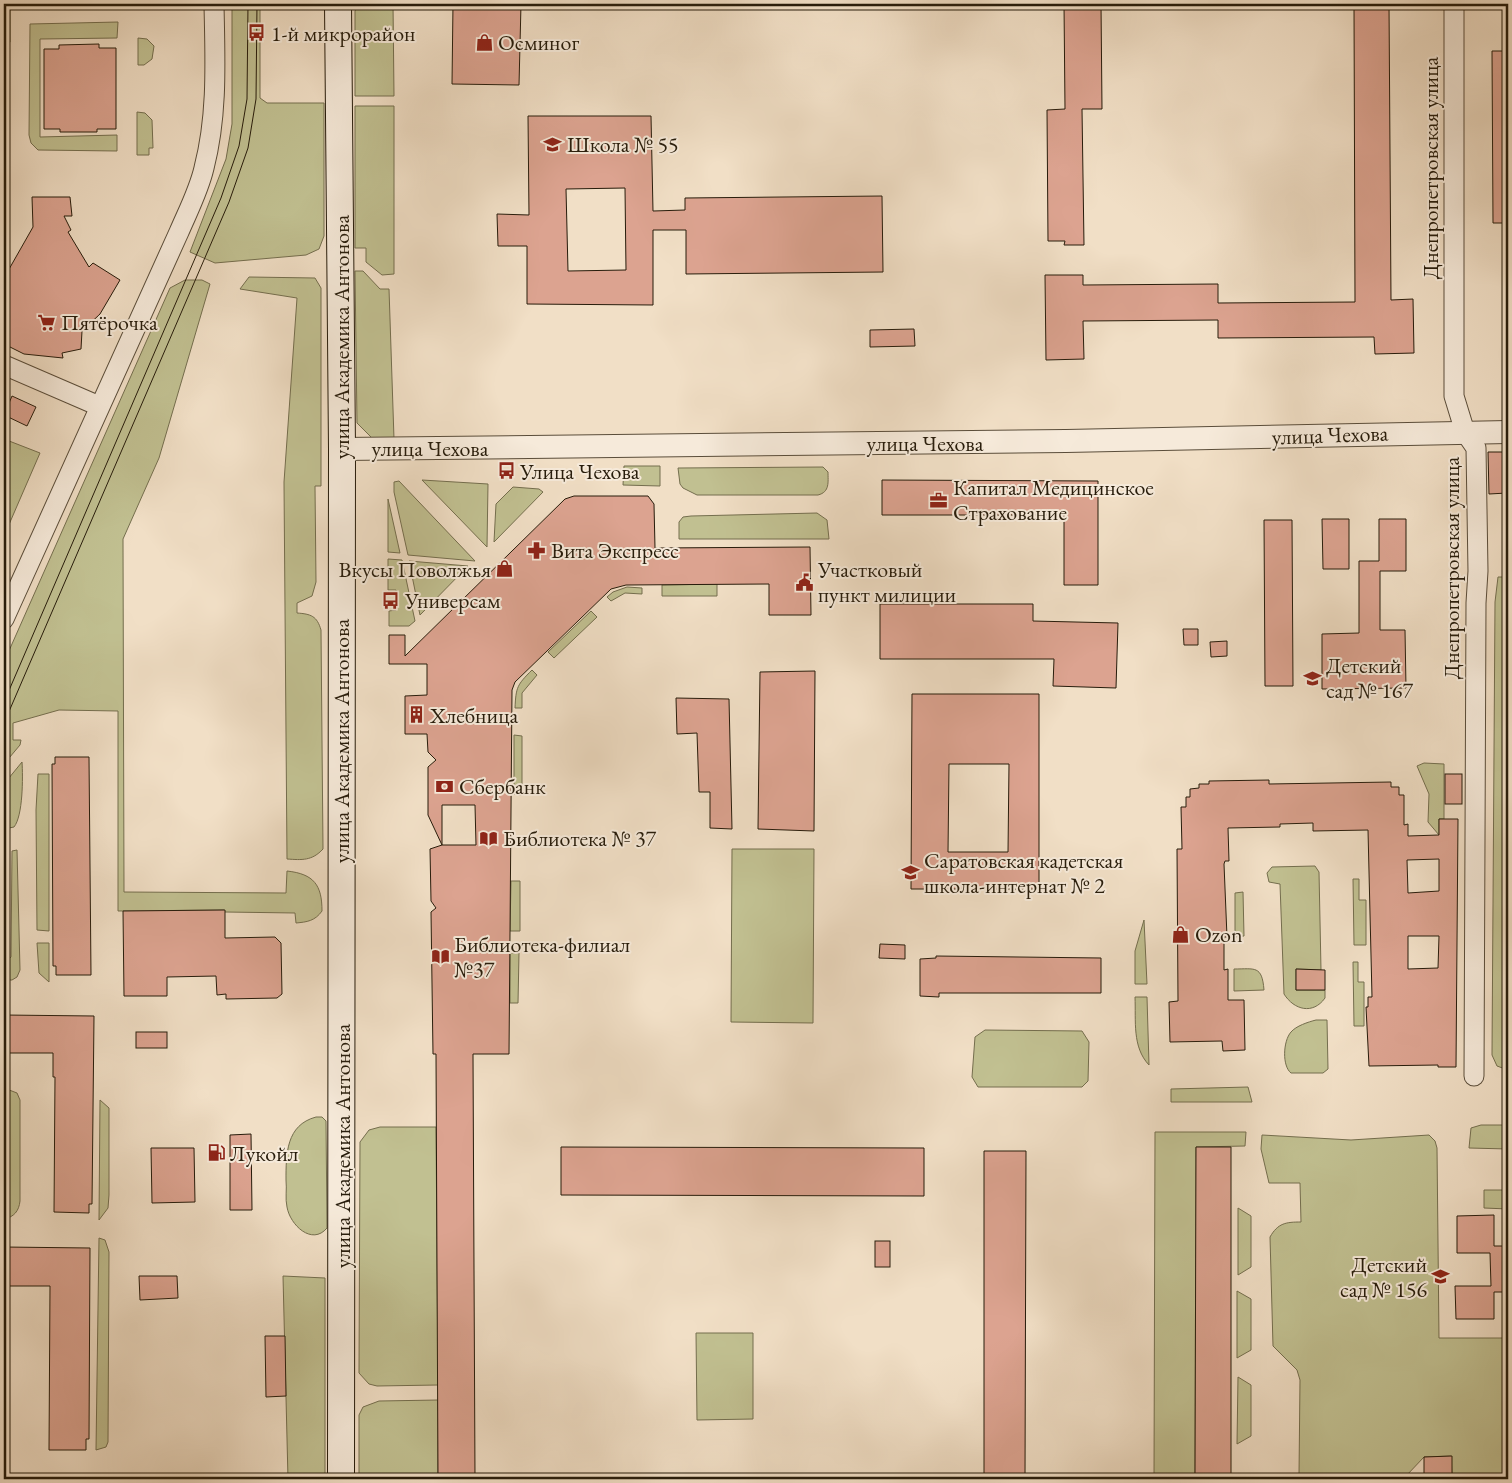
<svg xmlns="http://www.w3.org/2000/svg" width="1512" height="1483" font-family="'EB Garamond',serif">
<rect width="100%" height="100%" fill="#f1dfc6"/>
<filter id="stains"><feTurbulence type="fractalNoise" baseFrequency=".004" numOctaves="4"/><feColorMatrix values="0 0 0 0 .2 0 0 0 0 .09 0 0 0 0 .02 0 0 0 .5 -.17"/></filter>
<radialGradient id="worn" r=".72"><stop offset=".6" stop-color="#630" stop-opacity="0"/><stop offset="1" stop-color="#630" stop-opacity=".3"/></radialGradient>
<g fill="#c1c091" stroke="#746e4e">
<path d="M4 4H10V42L4 49Z"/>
<path d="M232 4H260V98L267 103H324V236L319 249 306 255 215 263 190 252 226 159 232 124Z"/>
<path d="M358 4H393L394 96H355V11Z"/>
<path d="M118 22 117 38 40 39V137L117 135V151L38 150 31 143 29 135 30 24Z"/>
<path d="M138 38 147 39 154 46 152 59 144 65H138Z"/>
<path d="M355 106H394V274L382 275 366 262V248H355Z"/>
<path d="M137 112 145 113 152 120 153 148H149V155H137Z"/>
<path d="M355 271H363L380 289H389L394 439 372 438 357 423Z"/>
<path d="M249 277 315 278 321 288V486H315L316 582 312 596 297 603V613C311 614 317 616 321 630L323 849C312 861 302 860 287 859L284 482 297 298 240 289Z"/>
<path d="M185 280H202L210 284 159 458 123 539 124 892 286 893 287 871C314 874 322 885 322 911 315 921 307 922 296 923L295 913 225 912 224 910 118 911V711L59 710 13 723V740H21L20 745 4 764V662L170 288Z"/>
<path d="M4 439 40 453 4 536Z"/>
<path d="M624 466H660V486L623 485Z"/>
<path d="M823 467 828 472C828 482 830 492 818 495H697L683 488 680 484 678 468Z"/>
<path d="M422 480 488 484 487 547Z"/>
<path d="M399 481 475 561 408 555 394 492V482Z"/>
<path d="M513 487 539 489 543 492 494 542 496 504Z"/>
<path d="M388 499 400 553 388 552Z"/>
<path d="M817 513 827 520 829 539H679V522L683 517 691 516Z"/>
<path d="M388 559 402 560 415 621 409 626H389V611L396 610V590H388Z"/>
<path d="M409 561 468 566 420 615Z"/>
<path d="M1498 577H1508V1070L1497 1066 1492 1055 1495 602Z"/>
<path d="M717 584V596H662V585Z"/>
<path d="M627 587 642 588V594L625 593 611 601 607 597 613 592Z"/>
<path d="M591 611 597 617 554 658 548 652Z"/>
<path d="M532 670 537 675 522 693V708H515C516 687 517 685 532 670Z"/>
<path d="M514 735 522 736V795L514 794Z"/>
<path d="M22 762C23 777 23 816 14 827L4 829V784Z"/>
<path d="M1424 763 1444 764V819H1439V835L1428 822 1429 794 1417 766Z"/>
<path d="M38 774H49V931L37 930 36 810Z"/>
<path d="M732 849H814L813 1023 731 1022Z"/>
<path d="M17 850 20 970 17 977 12 980H4V963L11 957 12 851Z"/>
<path d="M1315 866 1319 872 1321 970 1296 969V990H1325V998C1313 1015 1294 1010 1284 994L1280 884 1269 882 1267 873 1272 867Z"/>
<path d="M1353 879H1359V900H1366V945H1354Z"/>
<path d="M511 881H520V931H510Z"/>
<path d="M1243 892 1244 936 1235 937V893Z"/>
<path d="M1144 920 1147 984H1135V951Z"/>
<path d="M37 943H49V982L39 973Z"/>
<path d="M510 953H519L518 1003H510Z"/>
<path d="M1353 962H1358V982H1364V1026H1354Z"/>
<path d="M1234 969C1255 969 1262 965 1264 990L1234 991Z"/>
<path d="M1135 997H1147L1149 1065C1132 1047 1136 1021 1135 997Z"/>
<path d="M1316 1020H1327L1328 1069 1323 1073H1291C1282 1066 1283 1041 1291 1032 1296 1026 1308 1022 1316 1020Z"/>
<path d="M985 1030 1082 1031 1089 1042 1088 1081 1082 1087H978L972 1077 975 1037Z"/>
<path d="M1248 1087 1252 1102H1171V1089Z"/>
<path d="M4 1088 17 1093 20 1100V1201C19 1211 14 1217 4 1219Z"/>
<path d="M100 1100 109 1108V1195L108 1208 99 1220Z"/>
<path d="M316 1117H322L326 1121 327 1228C312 1246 290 1225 287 1207 285 1199 287 1189 286 1180 286 1154 286 1125 316 1117Z"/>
<path d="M1481 1125H1508V1149L1469 1148 1471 1128Z"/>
<path d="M380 1127H436L438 1385 377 1386 369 1384 359 1373 360 1142 369 1130Z"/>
<path d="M1155 1132H1246L1245 1146 1196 1147 1195 1479H1154Z"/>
<path d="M1262 1135 1351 1140 1429 1135 1435 1141 1437 1148 1439 1338H1508V1476L1452 1475 1451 1456 1424 1457 1406 1476 1299 1475 1300 1380 1297 1370 1273 1346 1270 1237C1278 1223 1286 1222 1301 1222L1300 1183H1269L1261 1149Z"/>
<path d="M1484 1190H1508V1209L1484 1208Z"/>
<path d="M1238 1208 1251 1216V1267L1238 1275Z"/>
<path d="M99 1238 105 1240 109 1252 108 1442 106 1447 96 1450Z"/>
<path d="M283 1276 325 1278V1479H288Z"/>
<path d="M1237 1291 1251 1299V1350L1237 1358Z"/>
<path d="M696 1333H753V1419L697 1420Z"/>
<path d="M1238 1377 1251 1385V1436L1237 1444Z"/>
<path d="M438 1400V1479H359V1415L363 1407 379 1401Z"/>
</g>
<g fill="#dca390" stroke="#271c0b" fill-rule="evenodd">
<path d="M453 4H521L519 85 452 84Z"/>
<path d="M1064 4H1101L1102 109H1082L1084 245H1064L1065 241H1048L1047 110 1065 109Z"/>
<path d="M1372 4H1389L1391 300 1413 299 1414 353 1375 354 1374 337 1218 338V320L1083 321 1084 359 1046 360 1045 275H1083V285L1218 284V303L1355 302 1354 6H1372Z"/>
<path d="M99 44V48H116V129H97V132H60V129H44V49H59V45Z"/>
<path d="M1492 51H1508V223H1493Z"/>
<path d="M528 116H651L653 211 685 210V198L882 196 883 272 686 274V230H653V305L527 304V246H498L497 214 529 215ZM625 188 626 270 568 271 566 189Z"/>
<path d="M32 197H70L72 216H64L71 230 68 232 89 267 93 263 120 280 100 314 82 331 81 349 62 353 63 358 24 354 4 344V278L33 227Z"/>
<path d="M914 329 915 346 870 347V330Z"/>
<path d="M12 396 36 407 27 426 4 415Z"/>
<path d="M1488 452H1506L1507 493 1489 494Z"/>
<path d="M882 480 1098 481V585H1064V515H882Z"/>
<path d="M574 496H648L654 504 655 548 810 547 811 615H769V584L626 585 611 589 515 682 512 690 509 1054H473L475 1479H438L436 1054H433L431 912 436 908 431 901 430 849 442 845 428 815V767L436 760 428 752 427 734H405V696L427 695V664H389V635H405V656L565 499ZM442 805H475L476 845H442Z"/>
<path d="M1322 519H1349V569H1323Z"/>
<path d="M1379 519H1406V571H1380V630H1405L1406 688 1322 689V634L1359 633V561H1379Z"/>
<path d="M1264 520H1292L1293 686H1265Z"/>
<path d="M880 604H1033V621L1118 623 1116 688 1053 686 1054 659H880Z"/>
<path d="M1183 629H1198V645H1184Z"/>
<path d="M1227 641V656L1211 657 1210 642Z"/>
<path d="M815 671 814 831 758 829 760 672Z"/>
<path d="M912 694H1039V889H911ZM949 764H1009L1008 852H948Z"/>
<path d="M676 698 729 699 732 829 710 828V792H699L697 733 677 734Z"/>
<path d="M55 757H89L91 975H56V966H53L52 764H55Z"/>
<rect x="1445" y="774" width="17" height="30"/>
<path d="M1269 780V784L1391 782V787H1399V795H1404V825L1408 824V836L1439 835V819H1458L1456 1067H1438V1065L1369 1066 1366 1007H1368V997H1372L1368 830 1313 831V823L1280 824V827L1228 828 1229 861H1225L1224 864 1227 937H1224V970L1228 969V1000H1244L1245 1050 1223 1051 1222 1041 1170 1042 1169 1002 1178 1001 1177 849H1182L1181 807H1186V797H1190V789L1199 788V784H1209V781ZM1439 859V891L1408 893 1407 860ZM1408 936H1439L1438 968 1408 969Z"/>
<path d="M225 910V938L275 937 281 943 282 994 277 998 226 999V994L217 995 216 976 167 977V996H124L123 911Z"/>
<path d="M880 944 905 945V959L879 958Z"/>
<path d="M936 956 1101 958V993H939V997L920 996V959L936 958Z"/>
<path d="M1296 969 1325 970V990H1296Z"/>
<path d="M4 1015 94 1016 92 1204H89V1213L54 1212 55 1077H53V1053H4Z"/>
<rect x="136" y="1032" width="31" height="16"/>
<path d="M251 1134 252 1210H230V1135Z"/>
<path d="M561 1147 924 1148V1196L561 1195Z"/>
<path d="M1196 1147H1231V1479H1195Z"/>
<path d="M151 1148H194L195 1202 152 1203Z"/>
<path d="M984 1151H1026L1025 1479H984Z"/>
<path d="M1494 1215V1246H1508V1292H1494V1319H1456L1455 1286H1491L1490 1253H1457V1216Z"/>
<rect x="875" y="1241" width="15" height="26"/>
<path d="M4 1247 90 1248 89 1439H86V1450H49L50 1286H4Z"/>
<path d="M139 1276H177L178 1298 140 1300Z"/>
<path d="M265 1336H285L286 1396 266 1397Z"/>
<path d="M1452 1456V1475L1424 1476V1457Z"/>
</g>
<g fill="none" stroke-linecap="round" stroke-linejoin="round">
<defs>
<g id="minor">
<path d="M1454 4V396L1465 432 1476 448 1478 571 1476 603 1474 1076"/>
<path d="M4 365 99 406"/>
<path d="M4 619 179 232C188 211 199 190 204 168 218 114 215 59 214 4"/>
</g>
<path id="tertiary" d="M342 449 1066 441 1508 432"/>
<path id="secondary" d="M338 4 342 449 341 1479"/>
</defs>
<use href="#minor" stroke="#5a4d3a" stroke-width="21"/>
<use href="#tertiary" stroke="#5a4d3a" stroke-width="24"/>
<use href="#secondary" stroke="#271c0b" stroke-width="28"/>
<use href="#minor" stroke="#f6eada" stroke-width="19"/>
<use href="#tertiary" stroke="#f6eada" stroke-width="22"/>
<use href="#secondary" stroke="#f6eada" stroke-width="26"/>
<g stroke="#271c0b" stroke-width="1">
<path d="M4 702 221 198 239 146 247 99 248 4"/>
<path d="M4 723 229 202 248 148 256 99 257 4"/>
</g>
</g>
<defs>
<symbol id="bus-bare" viewBox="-9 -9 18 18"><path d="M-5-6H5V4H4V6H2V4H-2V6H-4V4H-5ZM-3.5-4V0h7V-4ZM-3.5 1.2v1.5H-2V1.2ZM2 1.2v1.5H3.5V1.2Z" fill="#8f2418" stroke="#f6eada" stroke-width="2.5" paint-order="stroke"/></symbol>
<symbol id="shop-bare" viewBox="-9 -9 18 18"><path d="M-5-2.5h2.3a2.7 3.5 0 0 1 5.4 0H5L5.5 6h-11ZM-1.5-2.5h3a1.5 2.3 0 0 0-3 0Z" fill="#8f2418" stroke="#f6eada" stroke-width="2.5" paint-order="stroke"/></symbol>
<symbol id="school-bare" viewBox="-9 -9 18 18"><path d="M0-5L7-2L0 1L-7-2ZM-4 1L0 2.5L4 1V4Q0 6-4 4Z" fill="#8f2418" stroke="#f6eada" stroke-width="2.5" paint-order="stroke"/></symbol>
<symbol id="supermarket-bare" viewBox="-9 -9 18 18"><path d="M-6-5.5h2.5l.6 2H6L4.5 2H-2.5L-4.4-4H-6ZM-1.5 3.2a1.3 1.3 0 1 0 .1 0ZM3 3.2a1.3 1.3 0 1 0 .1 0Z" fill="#8f2418" stroke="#f6eada" stroke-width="2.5" paint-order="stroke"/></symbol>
<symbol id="office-bare" viewBox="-9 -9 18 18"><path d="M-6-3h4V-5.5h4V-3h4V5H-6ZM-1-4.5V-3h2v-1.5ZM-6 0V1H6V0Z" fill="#8f2418" stroke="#f6eada" stroke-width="2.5" paint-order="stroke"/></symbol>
<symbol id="pharmacy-bare" viewBox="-9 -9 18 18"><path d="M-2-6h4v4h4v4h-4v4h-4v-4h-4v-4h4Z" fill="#8f2418" stroke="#f6eada" stroke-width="2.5" paint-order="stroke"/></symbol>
<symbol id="civic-bare" viewBox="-9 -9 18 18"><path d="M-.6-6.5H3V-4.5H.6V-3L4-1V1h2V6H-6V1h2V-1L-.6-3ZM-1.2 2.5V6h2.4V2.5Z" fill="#8f2418" stroke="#f6eada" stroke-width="2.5" paint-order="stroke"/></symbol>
<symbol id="building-bare" viewBox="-9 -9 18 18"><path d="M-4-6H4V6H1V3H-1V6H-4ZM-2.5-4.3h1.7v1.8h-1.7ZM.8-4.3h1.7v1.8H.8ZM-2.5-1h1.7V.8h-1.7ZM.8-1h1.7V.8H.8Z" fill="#8f2418" stroke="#f6eada" stroke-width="2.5" paint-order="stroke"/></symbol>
<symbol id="bank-bare" viewBox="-9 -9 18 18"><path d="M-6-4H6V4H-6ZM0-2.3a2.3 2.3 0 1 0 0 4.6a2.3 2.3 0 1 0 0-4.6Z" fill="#8f2418" stroke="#f6eada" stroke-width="2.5" paint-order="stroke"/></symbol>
<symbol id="library-bare" viewBox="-9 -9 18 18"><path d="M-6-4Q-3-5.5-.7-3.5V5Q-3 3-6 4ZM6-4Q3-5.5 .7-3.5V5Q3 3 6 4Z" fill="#8f2418" stroke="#f6eada" stroke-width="2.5" paint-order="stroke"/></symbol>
<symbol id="fuel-bare" viewBox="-9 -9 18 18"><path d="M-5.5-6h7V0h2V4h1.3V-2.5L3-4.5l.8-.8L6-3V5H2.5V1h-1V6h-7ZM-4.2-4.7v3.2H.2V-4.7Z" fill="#8f2418" stroke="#f6eada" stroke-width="2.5" paint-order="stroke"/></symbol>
</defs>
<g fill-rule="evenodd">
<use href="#bus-bare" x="244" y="20" width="25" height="25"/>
<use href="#shop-bare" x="472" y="30" width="25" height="25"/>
<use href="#school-bare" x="540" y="132" width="25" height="25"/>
<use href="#supermarket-bare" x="34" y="310" width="25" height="25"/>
<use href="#bus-bare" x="494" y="458" width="25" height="25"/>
<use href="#office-bare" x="926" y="488" width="25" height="25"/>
<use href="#pharmacy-bare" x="524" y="538" width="25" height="25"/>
<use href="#shop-bare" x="492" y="556" width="25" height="25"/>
<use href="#civic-bare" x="792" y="570" width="25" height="25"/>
<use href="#bus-bare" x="378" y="588" width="25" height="25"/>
<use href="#school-bare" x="1300" y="666" width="25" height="25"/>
<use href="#building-bare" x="404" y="702" width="25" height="25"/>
<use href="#bank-bare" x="432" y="774" width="25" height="25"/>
<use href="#library-bare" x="476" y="826" width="25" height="25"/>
<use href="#school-bare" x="898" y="860" width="25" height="25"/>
<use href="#shop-bare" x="1168" y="922" width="25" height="25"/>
<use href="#library-bare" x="428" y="944" width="25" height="25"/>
<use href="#fuel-bare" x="204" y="1140" width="25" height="25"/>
<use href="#school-bare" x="1428" y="1264" width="25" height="25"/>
</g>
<g text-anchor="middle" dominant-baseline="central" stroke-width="4" stroke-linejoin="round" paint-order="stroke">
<g font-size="22" fill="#271c0b" stroke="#f6eada" text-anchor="start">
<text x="271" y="33">1-й микрорайон</text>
<text x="498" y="42">Осминог</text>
<text x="567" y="144">Школа № 55</text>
<text x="61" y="322">Пятёрочка</text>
<text x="520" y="471">Улица Чехова</text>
<text x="953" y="487">Капитал Медицинское<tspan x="953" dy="25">Страхование</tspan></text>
<text x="551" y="550">Вита Экспресс</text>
<text x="491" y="569" text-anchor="end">Вкусы Поволжья</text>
<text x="818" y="569">Участковый<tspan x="818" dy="25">пункт милиции</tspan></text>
<text x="405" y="600">Универсам</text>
<text x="1326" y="665">Детский<tspan x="1326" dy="25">сад № 167</tspan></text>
<text x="430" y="715">Хлебница</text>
<text x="459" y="786">Сбербанк</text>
<text x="503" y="838">Библиотека № 37</text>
<text x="924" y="860">Саратовская кадетская<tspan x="924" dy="25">школа-интернат № 2</tspan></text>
<text x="1195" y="934">Ozon</text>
<text x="454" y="944">Библиотека-филиал<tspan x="454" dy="25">№37</tspan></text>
<text x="230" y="1153">Лукойл</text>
<text x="1427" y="1264" text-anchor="end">Детский<tspan x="1427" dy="25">сад № 156</tspan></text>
</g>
<g font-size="22" fill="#271c0b" stroke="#f6eada">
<text transform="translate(1430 168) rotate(-90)">Днепропетровская улица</text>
<text transform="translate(341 337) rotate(-90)">улица Академика Антонова</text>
<text transform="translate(1330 435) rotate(-2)">улица Чехова</text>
<text x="925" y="443">улица Чехова</text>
<text x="430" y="448">улица Чехова</text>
<text transform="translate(1451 568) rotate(-90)">Днепропетровская улица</text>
<text transform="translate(341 741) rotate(-90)">улица Академика Антонова</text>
<text transform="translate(342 1146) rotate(-90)">улица Академика Антонова</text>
</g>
</g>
<rect width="1512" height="1483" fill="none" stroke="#f1dfc6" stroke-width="20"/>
<rect x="5" y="5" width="1502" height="1473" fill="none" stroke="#271c0b" stroke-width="2.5"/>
<rect x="10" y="10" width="1492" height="1463" fill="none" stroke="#271c0b"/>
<rect width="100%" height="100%" filter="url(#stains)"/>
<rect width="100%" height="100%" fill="url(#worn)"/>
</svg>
